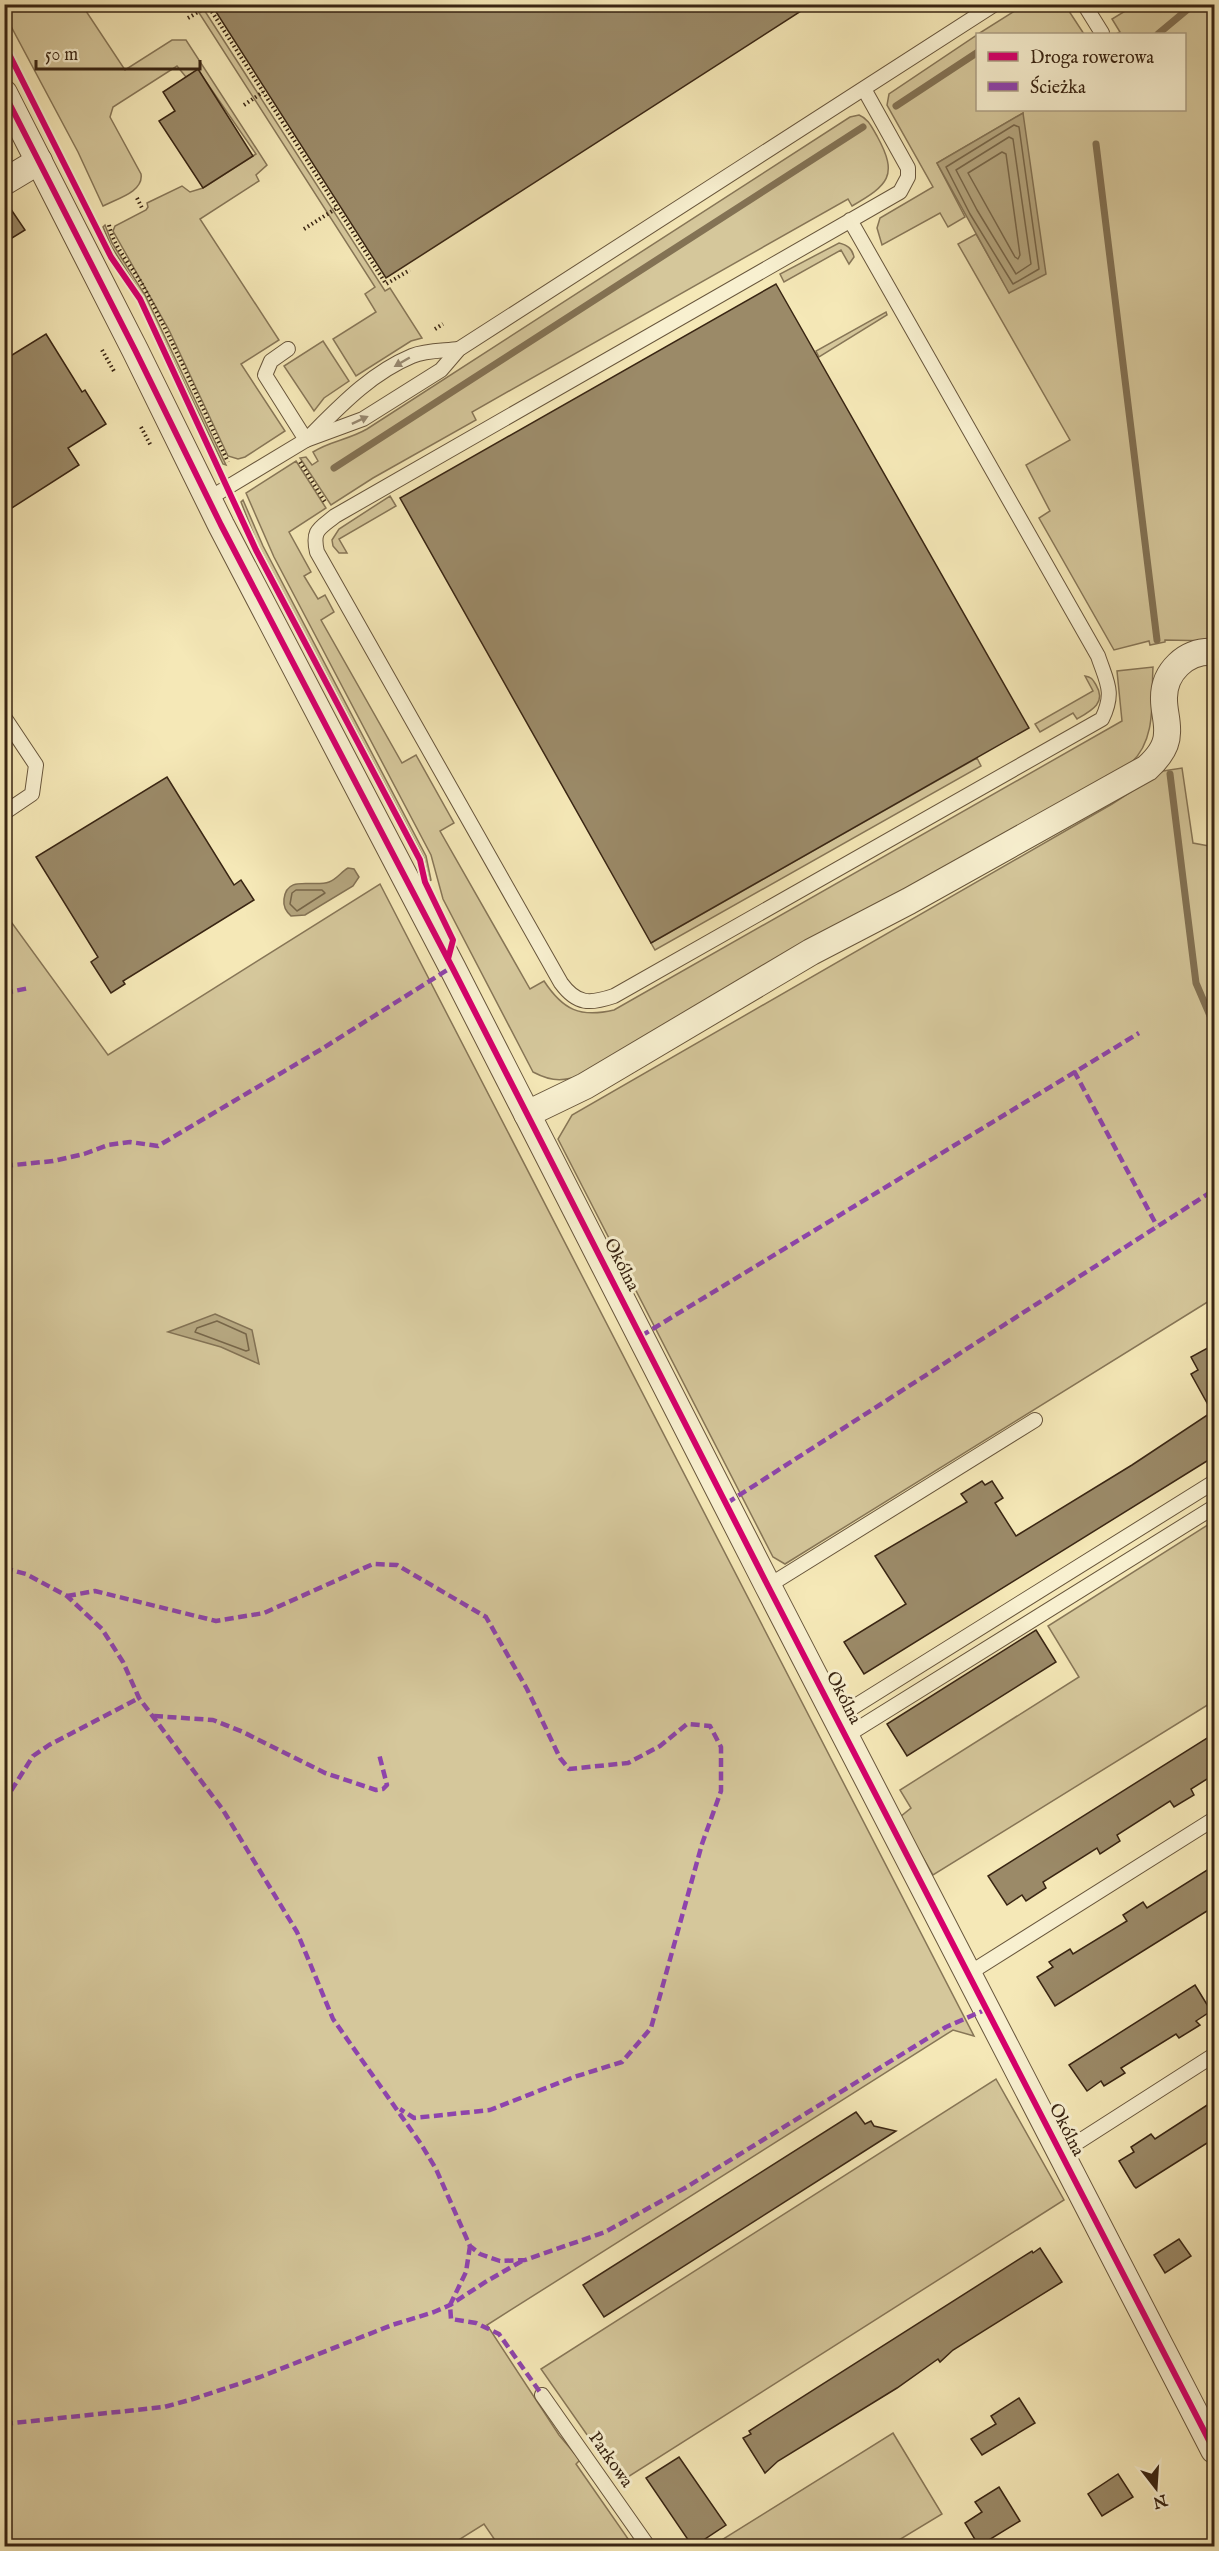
<svg xmlns="http://www.w3.org/2000/svg" width="1219" height="2551" font-family="'IM FELL English',serif">
<rect width="100%" height="100%" fill="#f5e8b7"/>
<filter id="stains"><feTurbulence type="fractalNoise" baseFrequency=".00333" numOctaves="4"/><feColorMatrix values="0 0 0 0 .2 0 0 0 0 .09 0 0 0 0 .02 0 0 0 .5 -.17"/></filter>
<radialGradient id="worn" r=".72"><stop offset=".6" stop-color="#630" stop-opacity="0"/><stop offset="1" stop-color="#630" stop-opacity=".3"/></radialGradient>
<g fill="#d5c79b" stroke="#877657" stroke-width="1.5">
<path d="M4 5H82L125 70 172 40H186L267 165 256 175 259 181 200 219 279 340 241 364 285 431 245 457 238 459 228 456 169 330 113 231 115 226 146 210 148 207 147 203 182 186 190 192 203 188 256 154 198 70 186 77 177 66 113 107 110 117 141 174C144 192 116 199 103 206L78 152 5 15Z"/>
<path d="M194 5H201L385 291 390 288 422 338 411 341 356 376 333 339 376 312 365 294 375 287Z"/>
<path d="M1024 5H1065L1084 34H978Z"/>
<path d="M1135 5H1214V641L1165 640V642L1150 645 1149 641 1114 650 1039 518 1050 511 1026 465 1070 440 958 244 976 234 1009 292 1023 113 937 163 965 217 948 227 940 213 882 245 877 228 880 218 933 187 887 105 889 94 977 35 978 110H1184V34H1116L1120 32 1112 19Z"/>
<path d="M859 115C869 119 872 128 877 136 899 176 888 185 852 206L848 199 472 412 476 420 373 478 331 505 300 458 306 457 312 465 318 461 313 452C330 441 348 440 367 429L850 117Z"/>
<path d="M105 225 112 243 145 295 226 465 223 464 142 295 111 246 103 227Z"/>
<path d="M839 243C847 245 852 248 854 257L849 264 841 250 784 282 780 274Z"/>
<path d="M886 312 887 315 819 357 816 351Z"/>
<path d="M323 341 349 381 324 398 314 411 284 366Z"/>
<path d="M296 461 326 508 289 532 311 572 304 576 318 599 325 595 334 612 321 620 402 763 416 755 454 823 440 831 530 989 544 981C563 1010 580 1018 614 1010L1122 721 1117 671 1153 667C1151 700 1157 739 1131 763L587 1074C564 1081 554 1083 533 1072L443 899 431 855 274 557 246 493Z"/>
<path d="M390 496 396 506 339 539 347 553H339L333 546 332 540 339 529Z"/>
<path d="M243 500 263 546 426 856 431 880 429 881 424 858 257 543 241 502Z"/>
<path d="M1085 676C1092 677 1093 680 1096 685 1107 703 1091 711 1077 719L1073 713 1040 732 1035 724 1093 691Z"/>
<path d="M977 758 981 766 655 950 651 943Z"/>
<path d="M1182 768 1193 843 1209 846 1214 844V1298L785 1564 773 1557 558 1139 572 1115 1112 804 1163 771Z"/>
<path d="M380 884 974 2036 953 2030 487 2325 559 2435 580 2460 576 2464 633 2546H499L484 2524 449 2546H5L4 912 108 1055Z"/>
<path d="M1214 1521V1701L933 1875 900 1817 911 1808 900 1790 1079 1677 1048 1626Z"/>
<path d="M996 2079 1064 2200 620 2482 541 2369Z"/>
<path d="M893 2433 942 2514 889 2546H712Z"/>
</g>
<g fill="#b5a67f" stroke="#837254" stroke-width="1.5">
<path d="M1023 113 1046 274 1009 293 937 163Z"/>
<path d="M348 868 354 869 359 877 353 886 305 915 291 916C286 911 283 907 284 899 287 874 313 888 329 882 337 879 341 872 348 868Z"/>
<path d="M215 1314 252 1330 259 1364 221 1347 168 1332Z"/>
</g>
<g fill="none" stroke-linecap="round" stroke-linejoin="round">
<g stroke="#776649" stroke-width="1.5">
<path d="M1014 125 1019 127 1039 269 1013 284 970 214 946 167Z"/>
<path d="M1009 137 1013 139 1031 264 1016 274 977 210 956 170Z"/>
<path d="M1002 152 1006 154 1020 255 1018 259 1015 257 968 173Z"/>
<path d="M296 890H322L325 893 297 911 290 904 292 893Z"/>
<path d="M217 1321 246 1334 249 1350 246 1351 195 1332 197 1328Z"/>
</g>
<g stroke="#837254" stroke-width="7">
<path d="M1158 34 1194 4"/>
<path d="M896 106 978 52"/>
<path d="M1096 144 1157 640"/>
<path d="M334 468 863 127"/>
<path d="M1170 774 1196 983 1214 1025"/>
</g>
</g>
<g fill="#9b8a68" stroke="#392513" stroke-width="1.5">
<path d="M211 4H812L386 278Z"/>
<path d="M198 69 253 156 203 188 159 121 175 111 163 92Z"/>
<path d="M4 199 25 230 4 243Z"/>
<path d="M776 284 1029 728 651 943 400 498Z"/>
<path d="M46 334 82 392 85 390 106 424 68 448 79 465 4 513V360Z"/>
<path d="M167 777 234 885 241 880 254 900 123 981 125 984 111 993 91 962 98 957 36 857Z"/>
<path d="M1215 1344V1456L864 1674 844 1642 906 1604 875 1556 967 1502 961 1494 982 1481 985 1485 992 1481 1003 1498 995 1503 1016 1536 1132 1465 1212 1412 1191 1374 1198 1370 1191 1357Z"/>
<path d="M1036 1630 1056 1662 907 1756 887 1724Z"/>
<path d="M1215 1733V1774L1191 1789 1194 1795 1174 1807 1170 1801 1117 1835 1120 1841 1100 1854 1097 1848 1043 1882 1046 1888 1026 1901 1022 1895 1007 1905 988 1876Z"/>
<path d="M1215 1865V1906L1055 2006 1037 1977 1053 1967 1049 1962 1070 1949 1073 1954 1127 1921 1123 1915 1143 1902 1147 1908Z"/>
<path d="M1195 1985 1211 2011 1196 2021 1200 2025 1179 2038 1176 2034 1121 2068 1125 2073 1104 2086 1101 2081 1087 2091 1069 2065Z"/>
<path d="M1215 2100V2138L1136 2188 1134 2186 1119 2161 1134 2152 1131 2147 1151 2134 1155 2139Z"/>
<path d="M856 2112 865 2124 871 2121 874 2126 896 2131 604 2317 583 2285Z"/>
<path d="M1179 2239 1191 2256 1165 2273 1154 2255Z"/>
<path d="M1040 2248 1062 2282 953 2350 940 2362 938 2359 897 2388 778 2461 765 2473 743 2438 751 2434 749 2431 1032 2251 1033 2253Z"/>
<path d="M1019 2398 1035 2423 982 2455 971 2439 996 2424 991 2416Z"/>
<path d="M679 2457 726 2525 693 2547 646 2478Z"/>
<path d="M1118 2474 1133 2497 1102 2516 1088 2494Z"/>
<path d="M999 2487 1020 2521 979 2546 965 2523 982 2512 975 2502Z"/>
</g>
<g fill="none" stroke-linecap="round" stroke-linejoin="round">
<defs>
<g id="service">
<path d="M1084 4 1102 33"/>
<path d="M850 220 1098 656C1107 683 1115 692 1102 719L614 996C590 1004 577 1005 561 983L317 552C312 530 319 529 335 516L900 192 908 177V168L864 89"/>
<path d="M288 349 271 361 265 375 306 440"/>
<path d="M309 437C340 406 371 373 412 356 426 350 444 351 459 349"/>
<path d="M208 499 306 440 363 419 441 370 459 349 995 4"/>
<path d="M4 717 36 765 32 794 4 813"/>
<path d="M768 1586 1035 1420"/>
<path d="M836 1718 1214 1482"/>
<path d="M846 1736 1214 1507"/>
<path d="M968 1974 1214 1819"/>
<path d="M1061 2153 1214 2055"/>
<path d="M542 2395 648 2546"/>
</g>
<g id="minor">
<path d="M4 93 135 350 221 525 452 967 768 1586 1214 2450"/>
<path d="M4 182 39 161"/>
<path d="M527 1114 585 1086 811 952 909 901 1147 768C1157 759 1167 747 1167 733 1168 722 1164 711 1164 700 1163 672 1186 650 1214 652"/>
</g>
</defs>
<use href="#service" stroke="#68563c" stroke-width="16"/>
<use href="#minor" stroke="#68563c" stroke-width="28"/>
<g stroke="#392513" stroke-width="4" stroke-dasharray="1.5 3" stroke-linecap="butt">
<path d="M207 4 386 284 410 270"/>
<path d="M188 18 208 6"/>
<path d="M244 105 263 92"/>
<path d="M137 198 142 208"/>
<path d="M109 225C114 248 132 266 143 286 174 343 200 403 228 462"/>
<path d="M304 229 337 208"/>
<path d="M435 329 443 324"/>
<path d="M102 350 115 373"/>
<path d="M141 427 151 446"/>
<path d="M300 462 325 502"/>
</g>
<use href="#service" stroke="#f8f0d0" stroke-width="14"/>
<use href="#minor" stroke="#f8f0d0" stroke-width="26"/>
<g stroke="#8e44ad" stroke-width="4.5" stroke-dasharray="9 4.5" stroke-linecap="butt">
<path d="M4 993 29 988"/>
<path d="M1074 1071 1157 1226"/>
<path d="M4 1166 53 1161 84 1154 108 1145 130 1142 158 1146 320 1050 452 967"/>
<path d="M641 1336 1139 1033"/>
<path d="M727 1503 1214 1190"/>
<path d="M4 1568 26 1574 67 1596 102 1629 123 1662 139 1698 223 1810 297 1932 333 2019 421 2144 436 2169 470 2246 480 2254 500 2261 525 2260 605 2232 685 2188 946 2027 987 2009"/>
<path d="M67 1596 95 1591 216 1621 264 1613 373 1564 397 1565 486 1617 527 1689 560 1758 569 1769 628 1763 660 1746 687 1724 710 1726 721 1747V1791L702 1844 651 2028 622 2062 574 2077 490 2110 414 2118 400 2109"/>
<path d="M154 1716 213 1720 243 1732 325 1773 376 1790 383 1789 387 1785 379 1754"/>
<path d="M4 1802 33 1756 49 1745 139 1698"/>
<path d="M470 2246 466 2272 450 2305 451 2319 476 2323 499 2334 542 2395"/>
<path d="M4 2424 164 2407 193 2399 260 2377 392 2325 434 2312 450 2305 487 2281 522 2261"/>
</g>
<defs>
<g id="cycleway">
<path d="M4 44 111 257 140 299 256 550 420 860 425 882 453 940 448 959"/>
<path d="M4 93 135 350 221 525 452 967 768 1586 1214 2450"/>
</g>
</defs>
<use href="#cycleway" stroke="#f8f0d0" stroke-width="10"/>
<use href="#cycleway" stroke="#d6006c" stroke-width="6"/>
</g>
<defs><path id="oneway-solid" d="M-6-.8H1V-3.2L6.5 0L1 3.2V.8H-6Z" transform="scale(1.5)"/></defs>
<g fill="#988a72">
<use href="#oneway-solid" transform="translate(402 362) rotate(150)"/>
<use href="#oneway-solid" transform="translate(360 420) rotate(-25)"/>
</g>
<g text-anchor="middle" dominant-baseline="central" stroke-width="6" stroke-linejoin="round" paint-order="stroke">
<g font-size="18" fill="#392513" stroke="#f8f0d0">
<text transform="translate(621 1265) rotate(63)">Okólna</text>
<text transform="translate(843 1698) rotate(63)">Okólna</text>
<text transform="translate(1066 2130) rotate(63)">Okólna</text>
<text transform="translate(610 2460) rotate(55)">Parkowa</text>
</g>
</g>
<rect width="1219" height="2551" fill="none" stroke="#f5e8b7" stroke-width="24"/>
<rect x="6" y="6" width="1207" height="2539" fill="none" stroke="#392513" stroke-width="3"/>
<rect x="12" y="12" width="1195" height="2527" fill="none" stroke="#392513" stroke-width="1.5"/>
<rect x="976" y="33" width="210" height="78" fill="#f8f0d0" stroke="#ac9f84" stroke-width="1.5"/>
<rect x="988" y="52" width="30" height="9" fill="#d6006c" stroke="#ac9f84" stroke-width="1.5"/>
<text x="1030" y="63" font-size="18" fill="#392513">Droga rowerowa</text>
<rect x="988" y="82" width="30" height="9" fill="#8e44ad" stroke="#ac9f84" stroke-width="1.5"/>
<text x="1030" y="93" font-size="18" fill="#392513">Ścieżka</text>
<g transform="translate(1156 2488) rotate(163)" stroke="#f8f0d0" stroke-width="4.5" paint-order="stroke">
<path d="M0-4.5L10 22L0 15L-10 22Z" fill="#392513"/>
<text y="-9" font-size="16" font-weight="bold" text-anchor="middle" fill="#392513">N</text>
</g>
<path d="M36 60v9h164v-9" fill="none" stroke="#392513" stroke-width="3"/>
<text x="45" y="60" font-size="18" fill="#392513" stroke="#f8f0d0" stroke-width="4.5" paint-order="stroke">50 m</text>
<rect width="100%" height="100%" filter="url(#stains)"/>
<rect width="100%" height="100%" fill="url(#worn)"/>
</svg>
